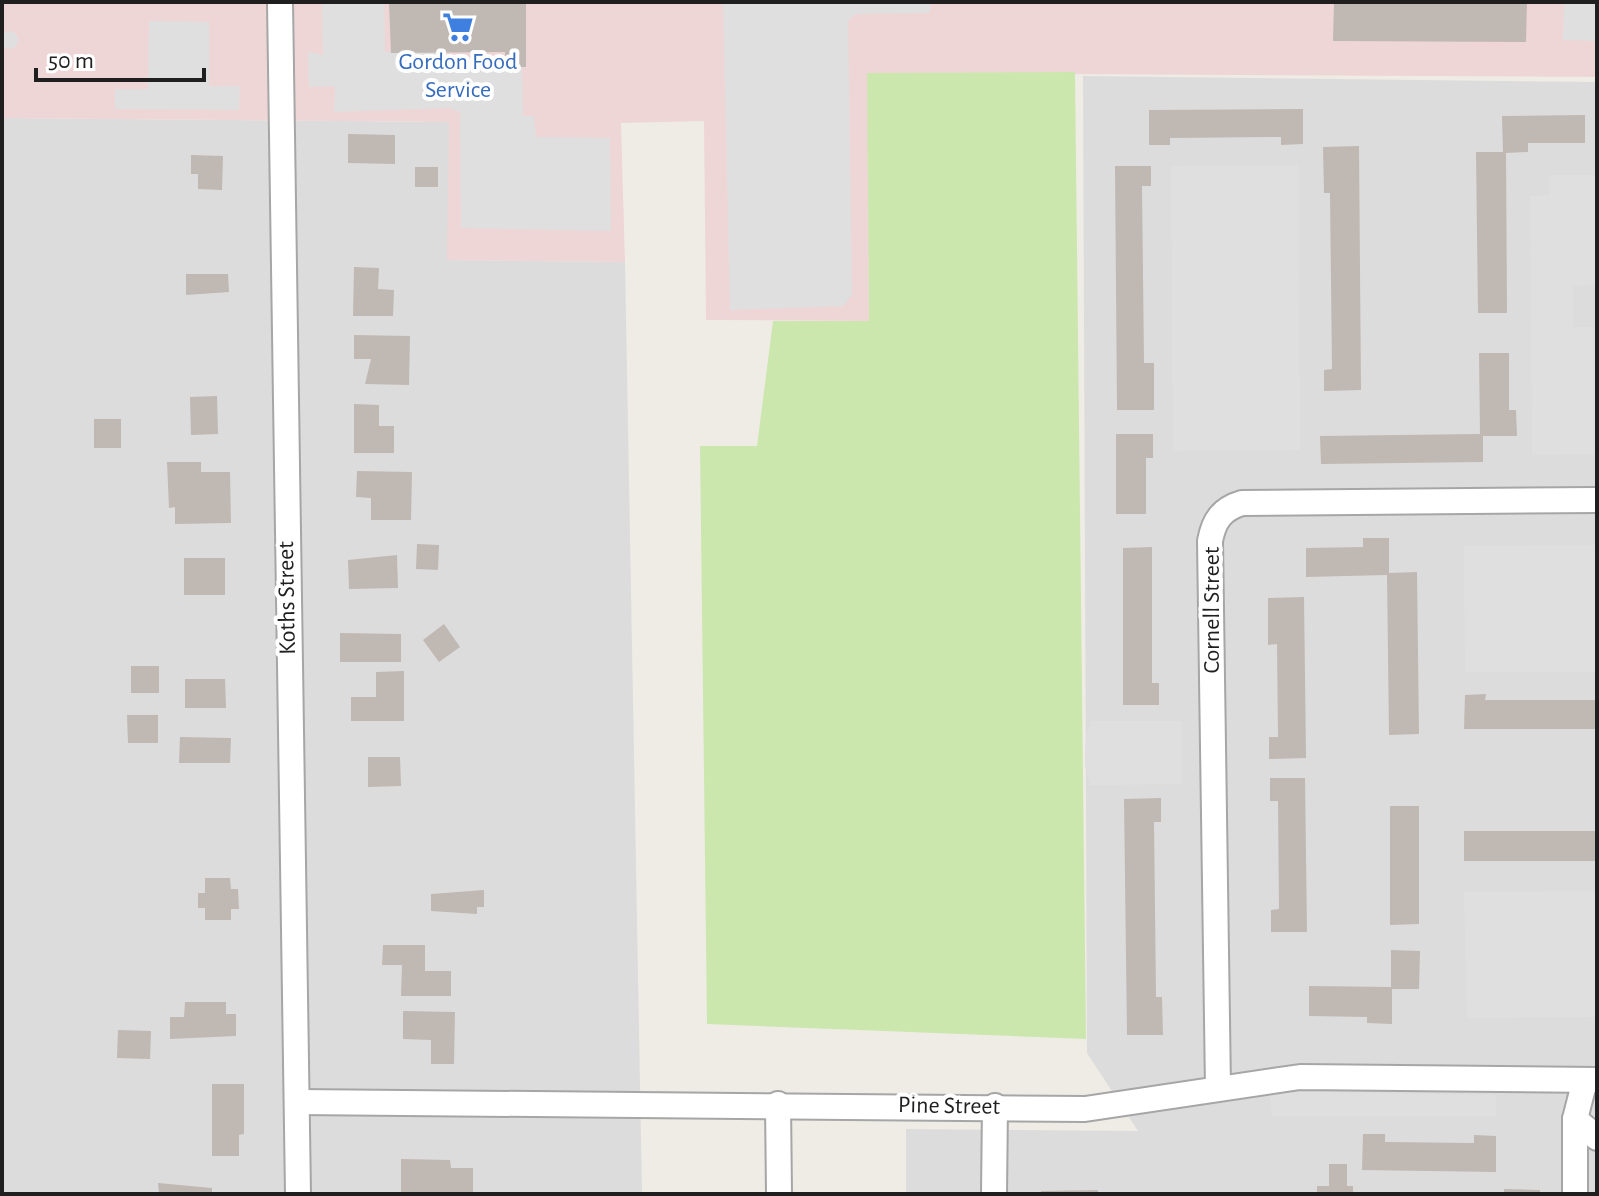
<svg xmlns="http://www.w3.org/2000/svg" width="1599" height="1196" font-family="'Alegreya Sans',sans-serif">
<rect width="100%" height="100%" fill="#efece6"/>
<g fill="#dddcdc">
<path d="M1083 76 1597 82V1194H906V1129L1138 1131 1087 1053Z"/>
<path d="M2 118 450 122 448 260 625 262 642 1194H2Z"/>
</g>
<path fill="#efd6d6" d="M2 2H1597V77L868 73 869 321 706 320 704 121 621 123 625 262 447 260 449 122 2 118Z"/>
<path fill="#cce7ae" d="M1075 72 1086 1039 707 1024 700 446H757L773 321H869L867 73Z"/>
<g fill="#dfdfdf">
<path d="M322 2H384L385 52H443V68L522 67 523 116H534L536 137 610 138 611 231 461 228 460 112 450 108 334 112 335 86 309 87 308 52 323 55Z"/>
<path d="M723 2H930V13L855 14 848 21 852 294 844 306 730 310Z"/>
<path d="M1564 2H1597V41L1563 40Z"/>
<path d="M149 21 209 22V86H240L239 110 115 109V89H148Z"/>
<circle cx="9" cy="40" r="9"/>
<path d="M1298 165 1300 450 1173 451 1171 166Z"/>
<path d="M1549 175H1597V285L1573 286V327H1593L1594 454 1532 455 1530 196 1550 195Z"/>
<path d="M1597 545V672H1465L1464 546Z"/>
<path d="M1091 721H1182V784L1090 785 1085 766V744Z"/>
<path d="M1597 891V1017L1467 1018 1464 892Z"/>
<path d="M1300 1092 1496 1095V1116H1272L1270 1094Z"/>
</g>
<g fill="#c0b8b2">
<path d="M389 2H526V67H505V52L391 53Z"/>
<path d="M1334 2H1527L1526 42 1333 41Z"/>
<path d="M1303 109V144L1281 145V137L1170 138V145H1149V110Z"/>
<path d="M1585 115V143H1528V152L1506 153 1507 313H1478L1476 152H1503L1502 116Z"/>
<path d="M348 134 395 135V164L348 163Z"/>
<path d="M1359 146 1361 390 1324 391V370L1332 369 1330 193H1324L1323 147Z"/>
<path d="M191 155 223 156 222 190 198 189V174H191Z"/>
<path d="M1115 166H1151V186H1142L1144 363H1154V410H1117Z"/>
<rect x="415" y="167" width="23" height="20"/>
<path d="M354 267 379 268 378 289 394 290 393 316H353Z"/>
<path d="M186 274H228L229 292 186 295Z"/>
<path d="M354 335 410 336 409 385 365 384 371 359H354Z"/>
<path d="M1479 353H1509V410H1516L1517 436H1483V462L1321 464 1320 436 1480 434Z"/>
<path d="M217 396 218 434 191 435 190 397Z"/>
<path d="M354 404 379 405V426H394V453H354Z"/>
<rect x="94" y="419" width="27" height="29"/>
<path d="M1116 434H1153V458H1146V514H1116Z"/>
<path d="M167 462H201V472H230L231 523 175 524V507L169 508Z"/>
<path d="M357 471 412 472 411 520H371V498L356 497Z"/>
<path d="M1363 538H1389V573L1417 572 1419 734 1389 735 1387 575 1306 577V548L1363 547Z"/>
<path d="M417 544 439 545 438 570 416 569Z"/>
<path d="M1152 547V683H1159V705H1123V548Z"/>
<path d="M397 555 398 588 349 589 348 560Z"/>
<rect x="184" y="558" width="41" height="37"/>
<path d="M1304 597 1306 758 1269 759V737H1278L1277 644 1268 645V598Z"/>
<path d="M444 624 460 647 439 662 423 640Z"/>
<path d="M340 633 401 634V662H340Z"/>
<rect x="131" y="666" width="28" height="27"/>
<path d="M404 671V721H351V697H376V672Z"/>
<path d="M185 679H225L226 708H185Z"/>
<path d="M1486 694 1485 700H1597V729H1464L1465 695Z"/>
<path d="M127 715H158V743H128Z"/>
<path d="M180 737 231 738 230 763H179Z"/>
<path d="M368 757H400L401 786 368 787Z"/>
<path d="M1270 778H1305L1307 932H1271V910L1279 909 1278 801H1270Z"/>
<path d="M1161 798V822H1154L1156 997H1162L1163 1035H1127L1124 799Z"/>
<path d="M1390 806H1419V924L1390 925Z"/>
<rect x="1464" y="831" width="133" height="30"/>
<path d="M205 878H230L231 889H238L239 909H231V920H205V908H198V893H205Z"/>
<path d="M484 890V907H477V914L431 911V894Z"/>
<path d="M383 945H425V971H451V996H401L402 965H382Z"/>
<path d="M1391 950 1420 951 1419 989H1392V1024L1367 1023V1017L1309 1016V986L1391 987Z"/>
<path d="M185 1002H226V1014H236V1036L170 1039V1017H184Z"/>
<path d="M403 1011 455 1012 454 1064H431V1040L403 1039Z"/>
<path d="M118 1030 151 1031 150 1059 117 1058Z"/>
<path d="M212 1084H244V1134L239 1135V1156H212Z"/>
<path d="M1363 1134H1385V1142L1474 1143V1135L1496 1136V1172L1362 1170Z"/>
<path d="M401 1159 450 1160 451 1168H473V1194H401Z"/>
<path d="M1329 1164H1347V1186H1353V1194H1317V1186H1329Z"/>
<path d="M158 1183 212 1188V1194H159Z"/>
<path d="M1504 1189 1540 1190V1194H1504Z"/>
<path d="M1098 1190V1194H1041V1191Z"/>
</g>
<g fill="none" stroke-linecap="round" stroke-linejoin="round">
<defs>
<g id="minor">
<path d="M280 2 298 1194"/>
<path d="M1218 1088 1210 541C1214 520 1222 509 1242 503L1597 500"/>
<path d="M298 1102 1085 1109 1300 1077 1597 1080"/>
<path d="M778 1104 779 1194"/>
<path d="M1575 1119 1597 1138"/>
<path d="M994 1194 995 1106"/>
<path d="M1575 1194V1119L1585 1080"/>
</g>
</defs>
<use href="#minor" stroke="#a6a6a6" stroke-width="28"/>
<use href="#minor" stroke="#fff" stroke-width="24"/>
</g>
<defs>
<symbol id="supermarket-bare" viewBox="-9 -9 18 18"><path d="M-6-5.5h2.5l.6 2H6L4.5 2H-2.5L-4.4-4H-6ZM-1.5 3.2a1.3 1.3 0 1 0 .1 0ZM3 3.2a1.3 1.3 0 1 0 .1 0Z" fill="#3f7fe0" stroke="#fff" stroke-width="2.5" paint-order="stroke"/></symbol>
</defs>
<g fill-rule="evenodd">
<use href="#supermarket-bare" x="436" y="5" width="44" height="44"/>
</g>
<g text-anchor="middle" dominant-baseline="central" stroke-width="8" stroke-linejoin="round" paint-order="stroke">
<g font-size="24" fill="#366cbe" stroke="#fff">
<text x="458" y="62">Gordon Food<tspan x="458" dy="28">Service</tspan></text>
</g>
<g font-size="24" fill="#1f1f1f" stroke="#fff">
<text transform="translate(287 598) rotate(-91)">Koths Street</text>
<text transform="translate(1212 610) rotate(-90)">Cornell Street</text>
<text transform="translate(949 1106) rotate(1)">Pine Street</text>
</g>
</g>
<rect width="1599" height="1196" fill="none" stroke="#1f1f1f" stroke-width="8"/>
<path d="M36 68v12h168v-12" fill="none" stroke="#1f1f1f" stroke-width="4"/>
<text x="48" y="68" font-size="24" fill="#1f1f1f" stroke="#ffffff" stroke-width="6" paint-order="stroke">50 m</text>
</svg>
